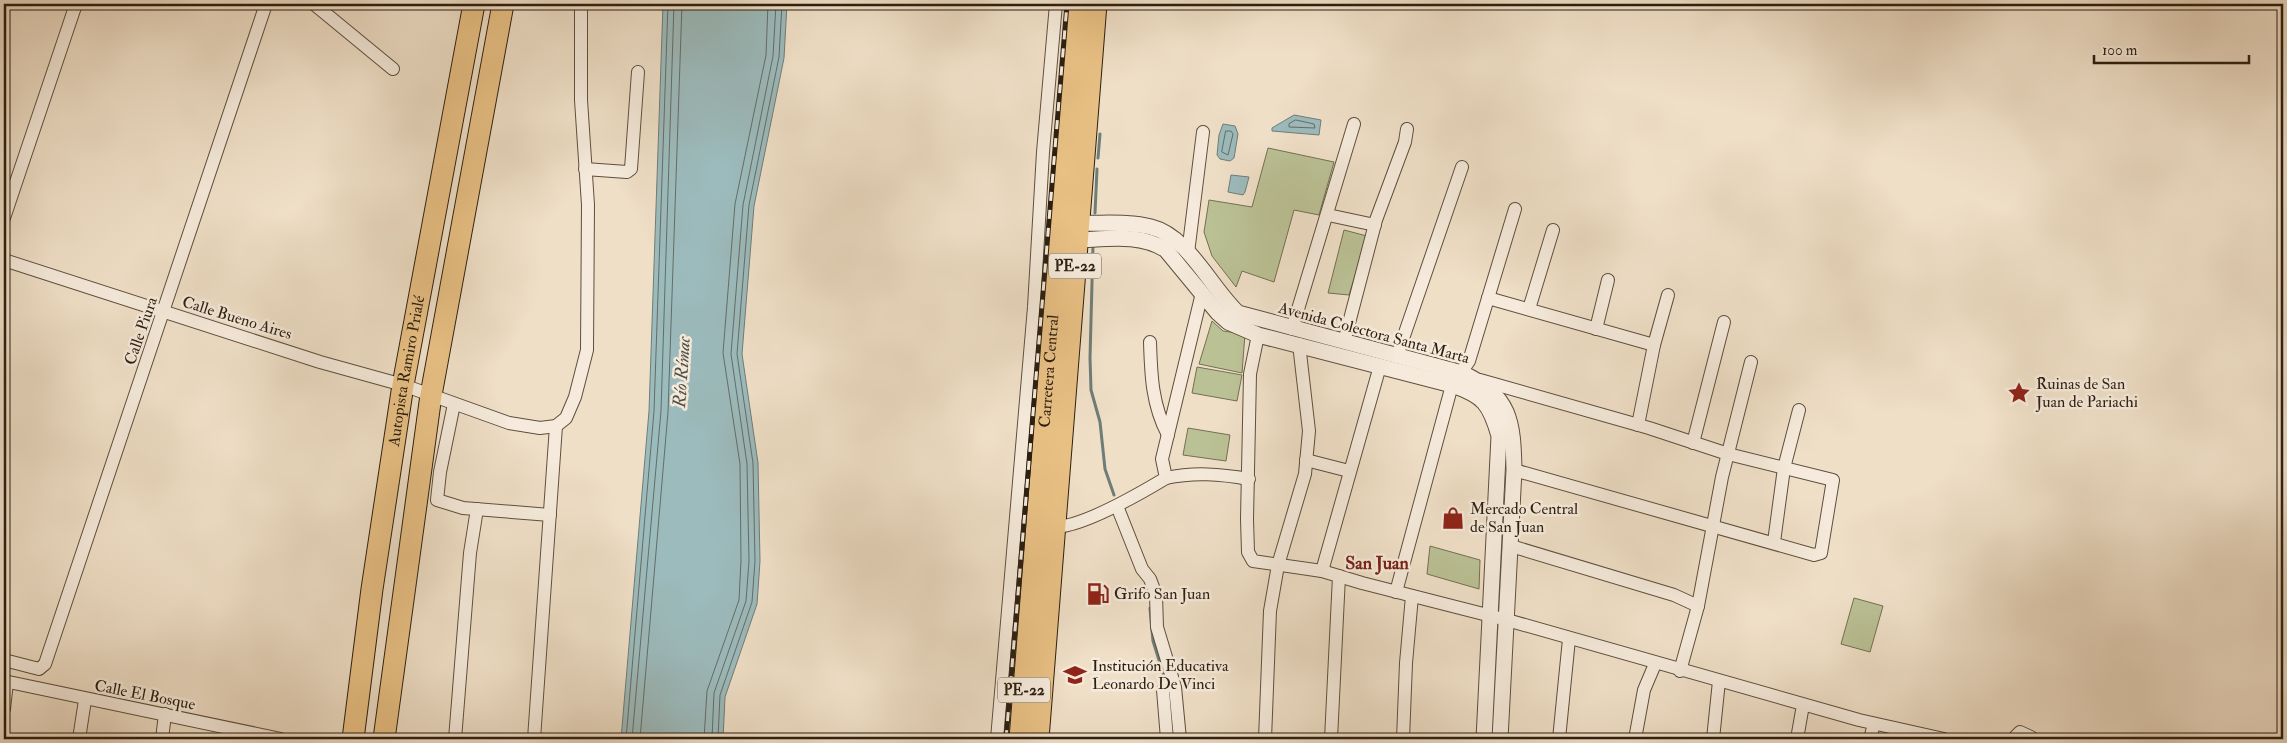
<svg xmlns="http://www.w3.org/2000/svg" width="2287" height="743" font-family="'IM FELL Double Pica',serif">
<rect width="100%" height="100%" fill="#efdfc7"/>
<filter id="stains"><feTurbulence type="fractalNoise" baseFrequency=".004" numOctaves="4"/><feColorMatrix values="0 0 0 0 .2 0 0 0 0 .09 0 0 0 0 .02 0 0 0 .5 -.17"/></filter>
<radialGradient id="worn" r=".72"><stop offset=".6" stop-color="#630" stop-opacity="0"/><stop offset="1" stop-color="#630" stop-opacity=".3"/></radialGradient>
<g fill="#bac195" stroke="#737052">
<path d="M1268 148 1334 162 1319 215 1294 210 1274 282 1242 271 1236 287 1212 256 1204 232 1209 200 1252 207Z"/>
<path d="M1344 230 1367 236 1349 295 1328 293Z"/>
<path d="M1212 321 1223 331 1245 334 1242 373 1199 364Z"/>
<path d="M1197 367 1242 375 1237 401 1192 393Z"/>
<path d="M1188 428 1230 435 1226 461 1183 455Z"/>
<path d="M1430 546 1480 560 1479 589 1427 574Z"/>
<path d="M1854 598 1883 606 1870 652 1841 644Z"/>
</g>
<g fill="#9cbbbd" stroke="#6f7d78">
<path d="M663 4H787L784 58 754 206 742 354 758 463 760 561 757 604 725 697 723 739H621L649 411Z"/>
<path d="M1294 115 1321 120 1319 135 1272 131V128Z"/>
<path d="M1223 124 1235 126 1238 134 1234 158 1230 161 1220 159 1217 155 1219 135Z"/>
<path d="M1231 175 1249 177 1245 192 1243 195 1228 192Z"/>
</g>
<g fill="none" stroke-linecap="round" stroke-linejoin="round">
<g stroke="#646d66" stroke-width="1">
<path d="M1296 120 1314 124 1315 128 1289 127V124Z"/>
<path d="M1226 131H1231L1233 134 1228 155 1222 152Z"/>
<path d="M626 739 654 411 668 4"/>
<path d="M632 739 661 411 674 4"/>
<path d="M640 739 668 412 682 4"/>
<path d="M704 739 707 691 739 600 741 561 740 464 723 353 735 204 766 55 768 4"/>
<path d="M712 739 714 693 746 601 749 561 747 464 731 354 743 205 773 56 776 4"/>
<path d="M718 739 720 695 752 602 755 561 753 463 737 354 749 205 779 57 782 4"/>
</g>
<g stroke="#6f7d78" stroke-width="3">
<path d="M1098 158 1100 134"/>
<path d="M1095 213 1097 169"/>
<path d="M1093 245 1090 358 1091 390 1100 422 1105 469 1114 495"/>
<path d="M1150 608 1153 641 1165 679"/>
</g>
<defs>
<g id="minor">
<path d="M314 4 393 69"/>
<path d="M585 169 627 172 631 169 638 72"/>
<path d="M1328 215 1375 225"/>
<path d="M4 218 76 4"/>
<path d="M1188 253 1203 132"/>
<path d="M4 260 320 362 403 385 509 423 540 428 556 426 566 418 575 397 587 350 588 205 581 100V4"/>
<path d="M1488 298 1654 345"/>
<path d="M1529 309 1553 230"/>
<path d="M1292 329 1354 124"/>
<path d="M1596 329 1608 280"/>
<path d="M1258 335 1250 374 1247 519 1248 552 1253 561 1322 571 1362 583 1507 620 1859 720 1944 739"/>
<path d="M1150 342C1151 375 1152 405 1168 435"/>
<path d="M1344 342 1376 220 1405 142 1407 129"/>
<path d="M1397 356 1462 167"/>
<path d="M1480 380 1649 428 1728 454 1833 480 1821 553 1814 555 1514 470"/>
<path d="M454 404 440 472 437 500 463 508 550 515"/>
<path d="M1638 425 1654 345 1668 295"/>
<path d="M1693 443 1724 322"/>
<path d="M1306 460 1349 471"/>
<path d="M1166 478C1194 472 1220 474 1249 479"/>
<path d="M1117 506 1142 569 1150 579 1156 595 1157 627 1175 687 1180 739"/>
<path d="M1050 527C1078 530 1141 493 1166 478L1162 459 1202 293"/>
<path d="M1774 542 1784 468 1799 410"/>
<path d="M1511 546 1674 595 1698 606"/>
<path d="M1322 571 1380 366"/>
<path d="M1396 592 1452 385 1469 361 1515 209"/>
<path d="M4 660 39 669 45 664 266 4"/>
<path d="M1680 671 1698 606 1722 477 1751 362"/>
<path d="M4 681 281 739"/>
<path d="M4 709 7 682"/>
<path d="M79 739 85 700"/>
<path d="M162 739 165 714"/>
<path d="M455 739 470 553 477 509"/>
<path d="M534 739 556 426"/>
<path d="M997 739 1034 307 1043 152 1056 4"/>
<path d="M1167 739 1163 690 1173 680"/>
<path d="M1265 739 1270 611 1278 565 1305 474 1309 431 1299 344"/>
<path d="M1331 739 1339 576"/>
<path d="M1403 739 1406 663 1412 596"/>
<path d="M1559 739 1569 639"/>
<path d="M1635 739 1644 690 1655 664"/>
<path d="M1713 739 1719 681"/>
<path d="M1797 739 1803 705"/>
<path d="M1870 739 1874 724"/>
<path d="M2013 739 2020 732 2031 737 2032 739"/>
</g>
<g id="tertiary">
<path d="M1078 223C1102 224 1128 221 1151 227 1188 236 1211 288 1238 313L1462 373C1511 395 1513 422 1514 470L1500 739"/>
<path d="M1077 240C1107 239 1140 233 1166 250L1218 313 1228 322 1258 335 1452 385C1484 396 1490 404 1499 436L1484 739"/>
</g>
<g id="trunk">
<path id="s1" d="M353 739 372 589 403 385 474 4"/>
<path d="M384 739 431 395 503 4"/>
<path id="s2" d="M1020 739 1078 4"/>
<path d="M1038 739 1096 4"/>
</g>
</defs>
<use href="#minor" stroke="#5d4f3e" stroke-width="14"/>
<use href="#tertiary" stroke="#5d4f3e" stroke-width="17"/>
<use href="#trunk" stroke="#2c1f10" stroke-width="23"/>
<use href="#minor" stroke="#f5eadb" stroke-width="12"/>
<use href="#tertiary" stroke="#f5eadb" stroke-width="15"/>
<use href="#trunk" stroke="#e8c084" stroke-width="21"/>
<defs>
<path id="rail" d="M1006 739 1067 4"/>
</defs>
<use href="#rail" stroke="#2c1f10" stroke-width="5"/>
<use href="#rail" stroke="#f5eadb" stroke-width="3" stroke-dasharray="9" stroke-linecap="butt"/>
</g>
<defs>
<symbol id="sight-bare" viewBox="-9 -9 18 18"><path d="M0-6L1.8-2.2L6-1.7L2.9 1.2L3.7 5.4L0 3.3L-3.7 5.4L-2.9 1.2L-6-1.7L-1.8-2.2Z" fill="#8f2418" stroke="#f5eadb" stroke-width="2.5" paint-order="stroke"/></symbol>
<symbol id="shop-bare" viewBox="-9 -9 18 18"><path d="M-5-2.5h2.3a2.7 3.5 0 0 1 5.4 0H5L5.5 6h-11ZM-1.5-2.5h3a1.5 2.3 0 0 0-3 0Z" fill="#8f2418" stroke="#f5eadb" stroke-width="2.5" paint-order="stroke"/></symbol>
<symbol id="fuel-bare" viewBox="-9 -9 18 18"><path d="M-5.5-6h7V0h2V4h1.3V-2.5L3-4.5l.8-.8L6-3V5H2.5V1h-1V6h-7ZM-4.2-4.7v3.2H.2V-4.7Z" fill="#8f2418" stroke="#f5eadb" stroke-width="2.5" paint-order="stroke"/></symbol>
<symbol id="school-bare" viewBox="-9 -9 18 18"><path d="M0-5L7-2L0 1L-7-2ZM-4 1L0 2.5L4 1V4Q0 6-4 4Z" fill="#8f2418" stroke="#f5eadb" stroke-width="2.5" paint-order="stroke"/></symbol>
</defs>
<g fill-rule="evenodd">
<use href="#sight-bare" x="2003" y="377" width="32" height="32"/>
<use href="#shop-bare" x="1437" y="502" width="32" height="32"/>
<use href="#fuel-bare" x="1082" y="578" width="32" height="32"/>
<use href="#school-bare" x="1059" y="659" width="32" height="32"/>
</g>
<g text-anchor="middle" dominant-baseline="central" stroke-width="5" stroke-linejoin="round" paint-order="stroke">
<g fill="#f5eadb" stroke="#685c4d" stroke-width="1">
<rect x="1049" y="253.5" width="52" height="25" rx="4"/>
<rect x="998" y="677.5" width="52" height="25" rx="4"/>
</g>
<g font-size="15" font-weight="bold" fill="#2c1f10">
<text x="1075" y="266">PE-22</text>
<text x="1024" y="690">PE-22</text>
</g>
<g font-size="16" fill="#2c1f10" stroke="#f5eadb">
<text transform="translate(237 318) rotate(17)">Calle Bueno Aires</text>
<text transform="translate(141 331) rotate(-71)">Calle Piura</text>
<text transform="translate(1374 333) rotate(15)">Avenida Colectora Santa Marta</text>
<text stroke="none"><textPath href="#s1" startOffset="372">Autopista Ramiro Prialé</textPath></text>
<text stroke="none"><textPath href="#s2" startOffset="369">Carretera Central</textPath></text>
<text transform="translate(145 695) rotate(11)">Calle El Bosque</text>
</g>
<g font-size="16" fill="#2c1f10" stroke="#f5eadb" text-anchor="start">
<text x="2036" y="384">Ruinas de San<tspan x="2036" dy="18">Juan de Pariachi</tspan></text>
<text x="1470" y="509">Mercado Central<tspan x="1470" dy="18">de San Juan</tspan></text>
<text x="1114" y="594">Grifo San Juan</text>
<text x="1092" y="666">Institución Educativa<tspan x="1092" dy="18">Leonardo De Vinci</tspan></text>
</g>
<g font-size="18" font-style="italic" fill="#4e4e44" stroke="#f5eadb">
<text transform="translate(682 372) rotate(-86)">Río Rímac</text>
</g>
<g font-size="18" font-weight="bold" fill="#7a1f14" stroke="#f5eadb">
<text x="1377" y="563">San Juan</text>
</g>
</g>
<rect width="2287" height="743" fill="none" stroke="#efdfc7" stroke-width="20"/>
<rect x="5" y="5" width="2277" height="733" fill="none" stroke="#2c1f10" stroke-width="2.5"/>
<rect x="10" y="10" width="2267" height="723" fill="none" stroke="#2c1f10"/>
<path d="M2094 55v8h155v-8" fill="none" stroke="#2c1f10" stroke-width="2.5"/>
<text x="2102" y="55" font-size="15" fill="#2c1f10" stroke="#f5eadb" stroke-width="4" paint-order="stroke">100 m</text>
<rect width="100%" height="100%" filter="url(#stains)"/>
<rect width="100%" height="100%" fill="url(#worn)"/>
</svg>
